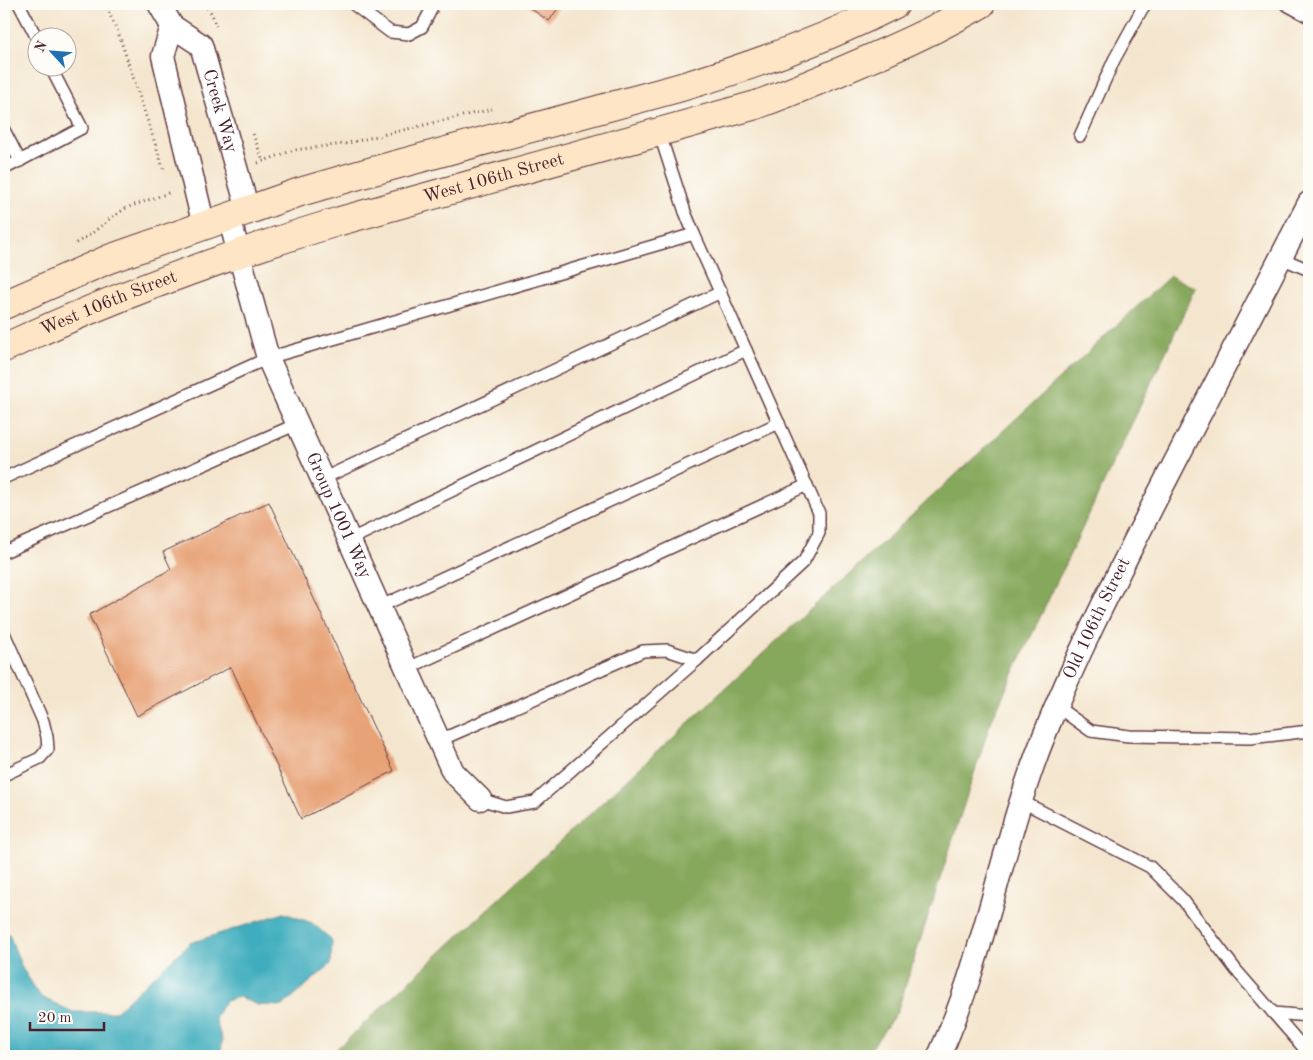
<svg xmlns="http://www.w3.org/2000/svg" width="1313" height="1060" font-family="'Old Standard TT',serif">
<rect width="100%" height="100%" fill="#fdfcf7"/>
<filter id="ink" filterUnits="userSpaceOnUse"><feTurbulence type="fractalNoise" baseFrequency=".02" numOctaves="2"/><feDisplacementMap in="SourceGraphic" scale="10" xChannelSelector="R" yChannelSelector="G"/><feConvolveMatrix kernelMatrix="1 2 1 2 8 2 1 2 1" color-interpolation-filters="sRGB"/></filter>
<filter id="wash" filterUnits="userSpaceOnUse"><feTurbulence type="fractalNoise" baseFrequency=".0096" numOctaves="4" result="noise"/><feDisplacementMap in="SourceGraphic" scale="20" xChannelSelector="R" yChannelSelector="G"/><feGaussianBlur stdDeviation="1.12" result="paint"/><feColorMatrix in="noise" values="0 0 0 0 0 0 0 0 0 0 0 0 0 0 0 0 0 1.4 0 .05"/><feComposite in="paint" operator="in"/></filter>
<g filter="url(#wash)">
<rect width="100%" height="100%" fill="#f4e6ce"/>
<path fill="#86a85c" stroke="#686444" d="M1170 276 1196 288 991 721 897 1012 866 1056H329Z"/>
<path fill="#40adbe" stroke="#456674" d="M284 913 312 923 332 940 331 964 282 1006 258 1005 239 997 225 1001 215 1018 222 1040 221 1056H4V930L9 934 22 968 41 997 73 1012H115L190 943Z"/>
<g id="blocks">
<g fill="#e7a276">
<path d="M524 4H561L549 21Z"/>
<path d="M269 502 394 771 301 819 231 667 137 716 89 615 171 569 163 552Z"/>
</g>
</g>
</g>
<g filter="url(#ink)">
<use href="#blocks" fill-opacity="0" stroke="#643d43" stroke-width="1"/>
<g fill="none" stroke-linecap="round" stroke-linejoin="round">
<defs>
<g id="lane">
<path d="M19 4 38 40"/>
<path d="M353 4 390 32 409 34 422 27 431 10 430 4"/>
<path d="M1285 4 1309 17"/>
<path d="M4 130 20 161"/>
<path d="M1080 136 1114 60 1142 9 1146 4"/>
<path d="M4 169 82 128 51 68"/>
<path d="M1281 258 1309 270"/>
<path d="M4 478 268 358 694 234"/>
<path d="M322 479 721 292"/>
<path d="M349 540 746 350"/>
<path d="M4 552 297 424"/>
<path d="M379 607 779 423"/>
<path d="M4 633 43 721 47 737 48 749 40 758 4 775"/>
<path d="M406 669 807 485"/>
<path d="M1056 706 1091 731 1129 736 1250 738 1309 731"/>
<path d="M438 741 643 651 667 650 697 660"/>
<path d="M480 799 506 807 535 802 697 660 804 561 819 533V513L694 234 685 212 659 132"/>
<path d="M1021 801 1150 867 1183 900 1236 970 1309 1054"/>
<path d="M1273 1013 1309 1016"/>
</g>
<g id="street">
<path id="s1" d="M159 4 172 26 201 45 248 210"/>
<path d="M172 26 163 56 204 226"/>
<path id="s2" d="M229 217 239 254 268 358 453 772 480 799"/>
<path id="s3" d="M939 1056C986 954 1002 840 1044 736 1077 653 1118 574 1158 495 1208 397 1259 300 1309 203"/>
</g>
<g id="secondary">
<path d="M4 305 109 259 300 192 362 174 678 88C753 66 826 39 895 4"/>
<path id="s4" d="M4 348C112 297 225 256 340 221L756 105C800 89 842 71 885 52 917 38 950 22 981 4"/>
</g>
</defs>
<use href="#lane" stroke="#643d43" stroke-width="14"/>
<use href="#street" stroke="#643d43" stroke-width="25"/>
<use href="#secondary" stroke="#643d43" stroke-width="30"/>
<g stroke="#643d43" stroke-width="3" stroke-dasharray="1 4" stroke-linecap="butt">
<path d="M103 4 109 13 118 32 164 170"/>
<path d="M204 4 212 14 216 26"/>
<path d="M253 134 263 161"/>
<path d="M258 163 294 150 344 144 492 109"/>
<path d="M76 243 91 234 111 218 126 208 171 192"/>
</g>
<use href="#lane" stroke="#fff" stroke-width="11"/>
<use href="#street" stroke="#fff" stroke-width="22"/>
<use href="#secondary" stroke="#fde5c5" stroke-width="28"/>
</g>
</g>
<g text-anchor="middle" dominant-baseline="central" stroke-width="5" stroke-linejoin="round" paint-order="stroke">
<g font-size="18" fill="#4a1f2b" stroke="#fdfcf7">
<text stroke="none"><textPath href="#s1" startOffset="129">Creek Way</textPath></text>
<text stroke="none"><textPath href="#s4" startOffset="519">West 106th Street</textPath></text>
<text stroke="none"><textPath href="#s4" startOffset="114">West 106th Street</textPath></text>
<text stroke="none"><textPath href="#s2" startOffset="319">Group 1001 Way</textPath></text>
<text stroke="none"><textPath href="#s3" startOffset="466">Old 106th Street</textPath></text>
</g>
</g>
<rect width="1313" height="1060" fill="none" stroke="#fdfcf7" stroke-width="20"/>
<g transform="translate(52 52) rotate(296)"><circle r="24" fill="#fdfcf7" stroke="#b5a4a5"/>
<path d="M0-4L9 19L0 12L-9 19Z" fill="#1f6fb2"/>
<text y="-8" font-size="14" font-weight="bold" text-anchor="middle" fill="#4a1f2b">N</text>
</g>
<path d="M30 1022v8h74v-8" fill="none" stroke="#4a1f2b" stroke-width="2.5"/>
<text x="38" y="1022" font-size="15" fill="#4a1f2b" stroke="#fdfcf7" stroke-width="4" paint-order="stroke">20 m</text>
</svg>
